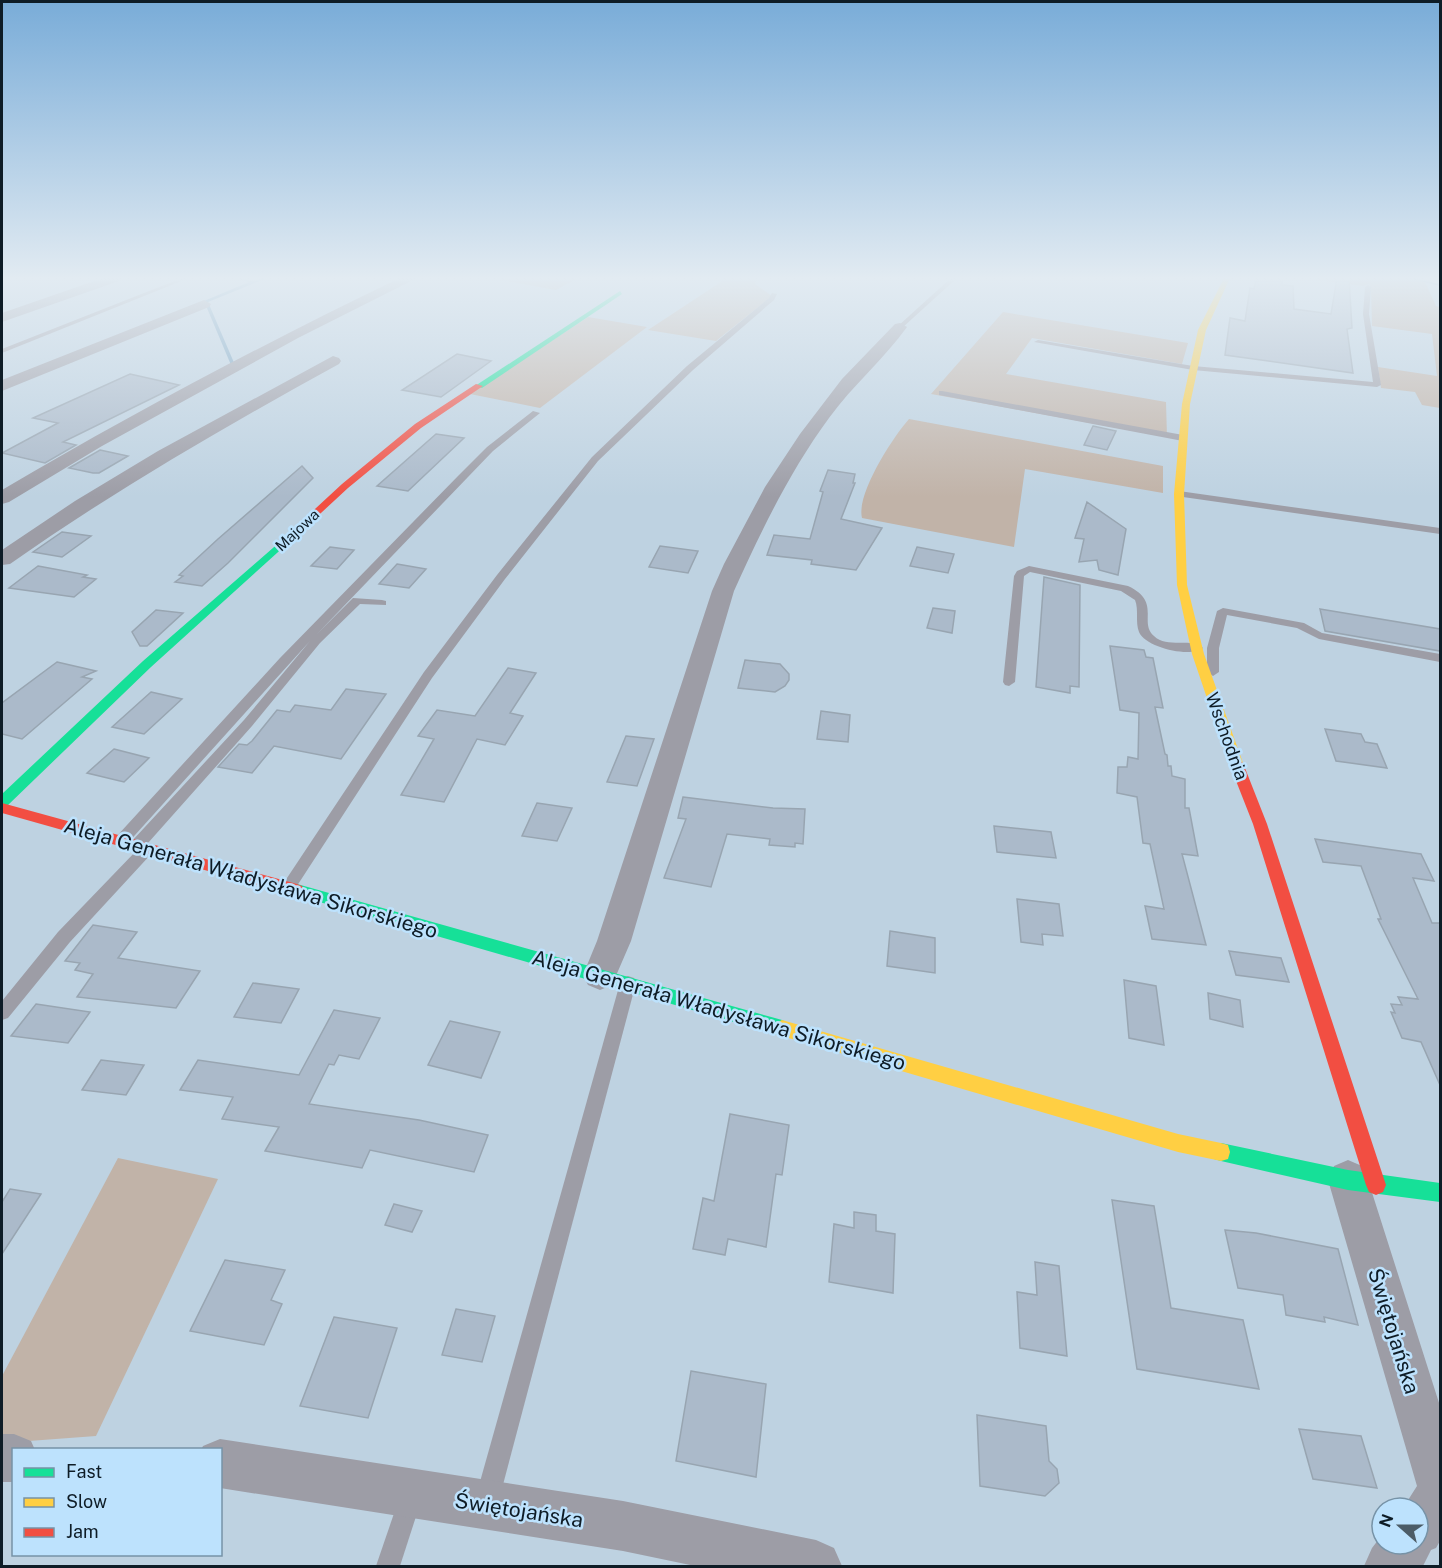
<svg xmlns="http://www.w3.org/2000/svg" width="1442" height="1568" font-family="'Public Sans',sans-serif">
<rect width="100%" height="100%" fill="#bed2e1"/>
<g fill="#c1b3a8">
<path d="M491 278H578L556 290Z"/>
<path d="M727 278H757L755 284 772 296 716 341 648 330Z"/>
<path d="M1319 278H1405L1425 282 1436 306 1440 307V408L1422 405 1415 392 1381 388 1378 367 1437 376 1432 334 1372 326 1371 288 1369 284 1363 286 1319 280Z"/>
<path d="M1003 312 1188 343 1182 364 1032 338 1006 374 1166 402 1167 437 931 394Z"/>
<path d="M588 317 647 327 540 408 470 394Z"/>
<path d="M909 419 1163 466V493L1025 469 1014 547 862 518C856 494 893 437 909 419Z"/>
<path d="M118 1158 218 1179 96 1436 2 1443V1376Z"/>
</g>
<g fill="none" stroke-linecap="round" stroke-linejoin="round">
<g fill="#74a0bf" fill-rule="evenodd">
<path d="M234 278C240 277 247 281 253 281 258 280 262 278 267 278L208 302 235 365 227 370 225 369 231 365 204 301 249 282Z"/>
<path d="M1407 278H1412L1440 284V286Z"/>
</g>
</g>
<g fill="#abbaca" stroke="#98a5b1" stroke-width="1.5">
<path d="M1256 278H1282V285L1293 286 1294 309 1331 314 1337 278H1349L1352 328 1347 329 1353 373 1225 355 1230 318 1245 321 1250 288 1254 289Z"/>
<path d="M457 354 491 361 441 397 402 390Z"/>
<path d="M130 374 179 385 63 442 76 445 45 463 2 453 58 423 33 418Z"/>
<path d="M1093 426 1116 431 1107 450 1084 445Z"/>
<path d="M436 434 464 438 408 491 377 486Z"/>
<path d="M100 450 128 456 99 473H93L69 468Z"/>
<path d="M302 466 313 478 228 563 202 586 175 582 183 576 179 575 218 539Z"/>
<path d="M828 470 855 474 853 483H855L841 519 882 528 856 570 811 564 812 560 767 555 774 535 810 539 823 492 820 491Z"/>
<path d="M1087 502 1126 529 1118 575 1099 570 1097 560 1079 562 1084 539 1075 538Z"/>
<path d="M62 532 91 536 62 557 33 552Z"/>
<path d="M660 546 698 551 688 573 649 567Z"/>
<path d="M330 547 354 550 337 569 311 566Z"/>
<path d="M917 547 954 554 948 573 910 566Z"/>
<path d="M397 564 426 569 409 588 379 584Z"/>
<path d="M38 566 87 575 83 577 96 579 74 597 9 588Z"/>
<path d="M1044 577 1080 585 1079 687 1070 686V693L1036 687Z"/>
<path d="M933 608 955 611 952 633 927 628Z"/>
<path d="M1320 609 1440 629V651L1325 631Z"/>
<path d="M156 610 183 613 147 646H140L132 632Z"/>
<path d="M1110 646 1144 650 1146 657 1153 658 1163 708 1155 707 1165 754 1167 755 1168 766H1171L1172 776 1185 779V808H1189L1198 856 1182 854 1206 945 1152 939 1145 906 1164 909 1150 844 1143 843 1137 797 1117 793 1118 767H1127L1128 757 1138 759 1139 713 1120 710Z"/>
<path d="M745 660 780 664 789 674V680L785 686 775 692 738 688Z"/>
<path d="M57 662 96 671 82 677 92 679 22 739 2 734V703Z"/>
<path d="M508 668 536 673 510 713 523 716 505 745 477 739 444 802 401 795 434 739 418 736 437 710 475 716Z"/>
<path d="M346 689 386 694 341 759 274 746 252 773 218 767 239 744 247 745 252 741 277 710 290 712 295 705 331 710Z"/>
<path d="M151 692 182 699 144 734 112 727Z"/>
<path d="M821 711 850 715 848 742 817 739Z"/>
<path d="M1325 729 1361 734 1365 742 1377 744 1387 768 1336 761Z"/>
<path d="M626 736 654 739 637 786 607 782Z"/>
<path d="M114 749 149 758 124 782 87 773Z"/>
<path d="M683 797 773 808 805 809 803 844 795 843V847L769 845 770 839 727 834 711 887 664 878 686 819 678 818Z"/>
<path d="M537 803 572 808 557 841 522 836Z"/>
<path d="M994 826 1051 832 1056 858 997 852Z"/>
<path d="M1315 839 1421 854 1434 881 1413 878 1432 923H1440V1085L1421 1042 1402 1038 1391 1012 1395 1013 1391 1004 1402 1005 1398 997 1418 999 1378 919H1381L1361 866 1323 862Z"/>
<path d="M1017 899 1059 904 1063 936 1042 934 1043 945 1021 942Z"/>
<path d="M93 925 137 932 118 958 200 971 176 1008 77 997 93 974 75 970 80 963 65 961Z"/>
<path d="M890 931 935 938V973L887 966Z"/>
<path d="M1229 951 1281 958 1289 982 1236 975Z"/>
<path d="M1124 980 1156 986 1164 1045 1129 1038Z"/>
<path d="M253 983 299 989 281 1023 234 1017Z"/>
<path d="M1208 993 1240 1000 1243 1027 1210 1019Z"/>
<path d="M36 1004 90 1012 68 1043 11 1036Z"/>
<path d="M334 1010 380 1018 359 1059 339 1055 334 1065 329 1064 309 1104 419 1120 488 1135 474 1172 370 1150 362 1168 265 1151 279 1127 222 1119 233 1097 180 1090 198 1060 299 1075Z"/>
<path d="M450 1021 500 1032 481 1078 428 1065Z"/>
<path d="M101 1060 144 1065 126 1095 82 1090Z"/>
<path d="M730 1114 789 1125 782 1175 776 1174 766 1247 728 1239 725 1255 693 1249 703 1198 714 1201Z"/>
<path d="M10 1189 41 1194 2 1254V1202Z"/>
<path d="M1112 1200 1154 1206 1171 1308 1243 1320 1259 1389 1137 1369Z"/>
<path d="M394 1204 422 1211 412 1232 385 1225Z"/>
<path d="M854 1212 876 1215V1231L895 1234 893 1293 829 1282 834 1224 854 1228Z"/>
<path d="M1225 1230 1256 1233 1338 1249 1358 1325 1324 1317 1325 1322 1286 1315 1283 1295 1238 1288Z"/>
<path d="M225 1260 285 1270 271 1300 282 1304 264 1345 190 1331Z"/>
<path d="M1035 1262 1059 1266 1067 1356 1020 1348 1017 1292 1037 1295Z"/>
<path d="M456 1309 495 1316 482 1362 442 1355Z"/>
<path d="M334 1317 397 1328 368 1418 300 1406Z"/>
<path d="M691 1371 766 1384 756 1477 676 1461Z"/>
<path d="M977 1415 1046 1426 1049 1461 1057 1469 1059 1483 1045 1496 980 1486Z"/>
<path d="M1299 1429 1361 1436 1377 1488 1313 1479Z"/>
</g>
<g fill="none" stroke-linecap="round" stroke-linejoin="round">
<g fill="#9d9da6" fill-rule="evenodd">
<path d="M182 278H189L2 353V349Z"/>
<path d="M951 278H957L902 328H898V326Z"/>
<path d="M1368 285 1371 287 1369 314 1381 385 1377 387 1193 370 1034 342 1038 340 1193 366 1373 382 1363 314 1365 287Z"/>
<path d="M772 293 777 294 774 300 693 370 598 461 505 579 432 678 293 892 288 894 283 892 281 888 283 884 424 672 497 575 592 457 687 366 769 298Z"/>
<path d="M942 391 1183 435 1187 438 1183 441 939 395V391Z"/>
<path d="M533 411 540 413 493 451 317 634 353 598 382 600 386 601V605L360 604 320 643 252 726 148 843 153 844 155 848 153 852 70 942 8 1018 2 1020V1001L58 932 137 850 132 849 130 845 132 841 244 720 310 641 126 845H116L114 841 116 837 280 658 458 476 487 447Z"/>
<path d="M1179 491 1440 528V534L1176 496 1174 494Z"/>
<path d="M1029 566 1128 586C1162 602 1138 622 1154 636 1167 649 1191 637 1203 648 1191 658 1146 648 1139 632 1135 622 1139 610 1135 600L1121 591 1030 572 1024 576 1015 682 1009 686 1005 685 1003 682 1014 576 1017 571Z"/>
<path d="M1223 608 1304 623 1322 633 1440 654V662L1319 639 1297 628 1227 615 1219 648V672L1213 676 1207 672V648L1217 611Z"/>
<path d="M628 976 634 978 636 983 500 1496 496 1504 488 1508 480 1504 476 1496 620 983 622 978Z"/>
<path d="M409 1489 417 1493 421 1501 400 1566H376L401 1493Z"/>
</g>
<g fill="#9d9da6" fill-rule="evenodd">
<path d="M103 278H121L119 281 2 322V313Z"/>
<path d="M400 278H417L298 338 102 446 9 502 2 504V490C131 414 265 343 400 278Z"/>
<path d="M204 300 211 304 209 307 2 391V380Z"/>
<path d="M900 323 907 327C884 359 853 385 829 418 790 471 761 531 734 591L631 941 612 985 600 990 588 985 583 975 597 941 712 591 724 564 765 487 800 434 842 379 895 324Z"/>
<path d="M333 356 339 358 341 361 339 364C226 426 115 490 10 564L2 565V550L75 501 158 451Z"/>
<path d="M1348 1160 1362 1166 1368 1180 1440 1406V1541L1436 1548 1431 1550 1423 1566H1364L1372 1548 1382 1535V1544H1418V1508H1403L1417 1486 1328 1180 1334 1166Z"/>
<path d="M2 1434H14L31 1441 35 1450H14V1482H2Z"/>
<path d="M220 1439 623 1501 816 1540 834 1548 842 1566H695L623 1551 220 1488V1450H201L203 1446Z"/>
</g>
<g fill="#16e098" fill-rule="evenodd">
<path d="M620 291 622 294 482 388 475 386Z"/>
<path d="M305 520 310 523 308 525 151 667 7 806 2 807V794L143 661Z"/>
<path d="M297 884 782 1020 788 1023 790 1028 788 1033 782 1036 292 894 289 890 292 886Z"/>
<path d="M1221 1143 1348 1170 1440 1183V1202L1348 1190 1221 1161 1214 1159 1212 1152 1214 1145Z"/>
</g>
<g fill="#ffcf43" fill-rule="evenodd">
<path d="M1224 278H1230L1206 330 1190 404 1184 494 1187 585 1204 654 1243 763 1236 768 1229 763 1192 654 1177 585 1174 494 1182 404 1198 330Z"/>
<path d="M782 1020 1178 1134 1221 1143 1228 1145 1230 1152 1228 1159 1221 1161 1178 1152 782 1036 776 1033 774 1028 776 1023Z"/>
</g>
<g fill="#f24e42" fill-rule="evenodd">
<path d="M476 384 483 386 421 428 348 488 308 525H302V521L342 484 415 424Z"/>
<path d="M1236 758 1243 763 1267 824 1386 1185 1383 1192 1376 1195 1369 1192 1366 1185 1253 824 1229 763Z"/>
<path d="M2 803 297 884 302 886 305 890 302 894 297 896 2 813Z"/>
</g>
</g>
<linearGradient id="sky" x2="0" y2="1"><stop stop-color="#79acd8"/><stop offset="0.56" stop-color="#e2ebf2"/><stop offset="1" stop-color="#e2ebf2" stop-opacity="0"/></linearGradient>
<rect width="1442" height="497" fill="url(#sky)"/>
<g text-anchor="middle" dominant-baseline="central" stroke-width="5" stroke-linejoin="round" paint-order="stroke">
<g font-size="15" fill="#0e1c26" stroke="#bde2fd">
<text transform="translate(297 530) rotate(-43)">Majowa</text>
</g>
<g font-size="18" fill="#0e1c26" stroke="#bde2fd">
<text transform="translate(1227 736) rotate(70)">Wschodnia</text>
</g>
<g font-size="21" fill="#0e1c26" stroke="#bde2fd">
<text transform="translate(251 878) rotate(16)">Aleja Generała Władysława Sikorskiego</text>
<text transform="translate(719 1010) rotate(16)">Aleja Generała Władysława Sikorskiego</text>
<text transform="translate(1394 1331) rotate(73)">Świętojańska</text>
<text transform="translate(519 1510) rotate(9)">Świętojańska</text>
</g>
</g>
<rect width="1442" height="1568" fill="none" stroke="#0e1c26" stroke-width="6"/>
<rect x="12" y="1448" width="210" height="108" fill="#bde2fd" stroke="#7793a7" stroke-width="1.5"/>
<rect x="24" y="1468" width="30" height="9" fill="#16e098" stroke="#7793a7" stroke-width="1.5"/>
<text x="66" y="1478" font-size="18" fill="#0e1c26">Fast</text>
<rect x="24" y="1498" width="30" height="9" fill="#ffcf43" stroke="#7793a7" stroke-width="1.5"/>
<text x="66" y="1508" font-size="18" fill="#0e1c26">Slow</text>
<rect x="24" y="1528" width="30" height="9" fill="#f24e42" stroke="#7793a7" stroke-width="1.5"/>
<text x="66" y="1538" font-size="18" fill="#0e1c26">Jam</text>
<g transform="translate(1400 1526) rotate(291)"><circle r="28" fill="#bde2fd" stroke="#7793a7" stroke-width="1.5"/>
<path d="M0-4.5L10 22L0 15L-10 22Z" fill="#4c5c67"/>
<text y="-9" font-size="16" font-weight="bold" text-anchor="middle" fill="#0e1c26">N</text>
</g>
</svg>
